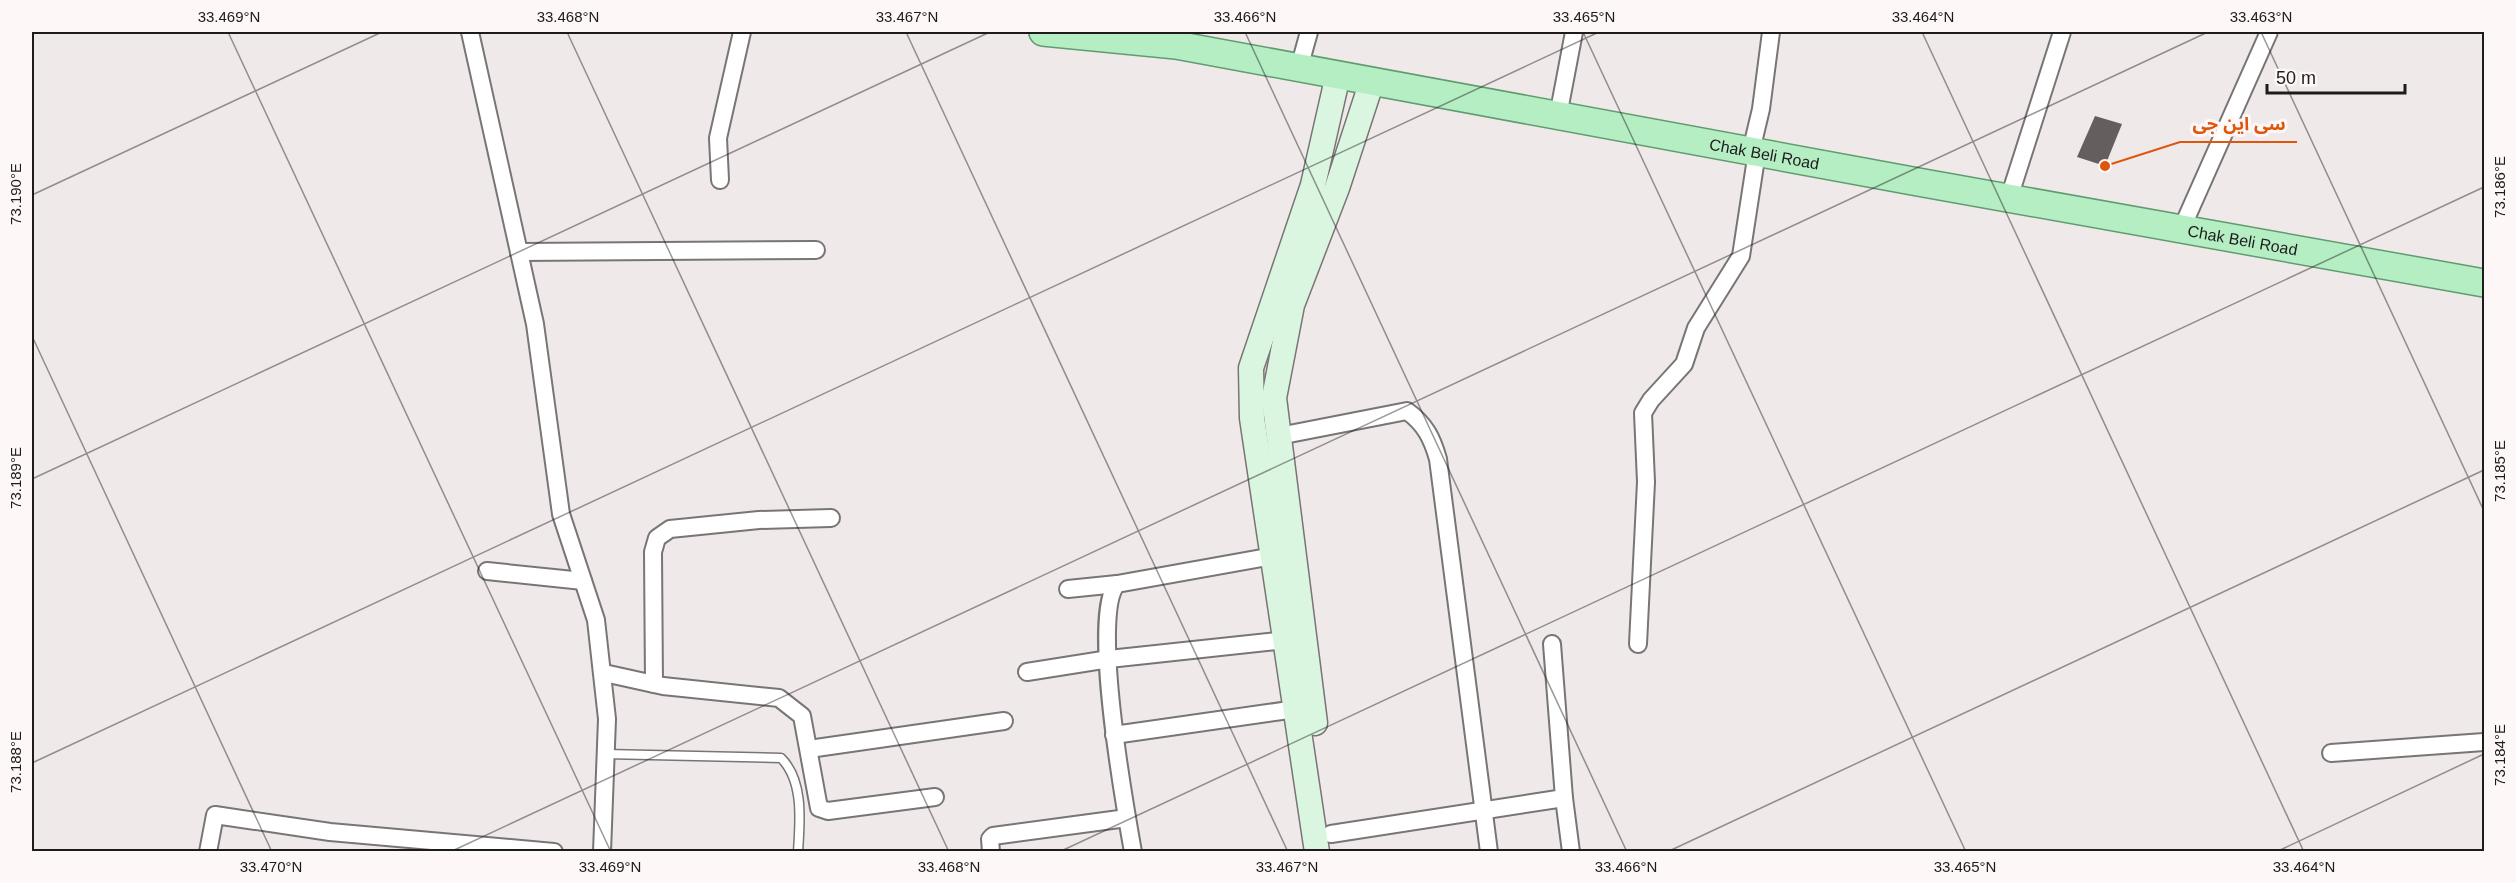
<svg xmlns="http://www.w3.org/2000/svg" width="2516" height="883" font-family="Arial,'Noto Sans Arabic',sans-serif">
<rect width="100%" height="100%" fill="#f0e9ea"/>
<path fill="#645e5f" d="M2095 116 2122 124 2105 166 2077 157Z"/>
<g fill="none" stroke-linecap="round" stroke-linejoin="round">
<defs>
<path id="lane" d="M605 754 781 758C804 781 800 821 798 852"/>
<g id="street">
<path d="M470 32 535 324 561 514 596 620 607 719 602 852"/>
<path d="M1299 68 1309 32"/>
<path d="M1558 116 1574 32"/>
<path d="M1751 151 1761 109 1771 32"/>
<path d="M720 180 718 138 742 32"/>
<path d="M2009 198 2062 32"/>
<path d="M2181 230 2269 32"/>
<path d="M519 252 816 250"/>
<path d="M1279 436 1407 411C1425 424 1432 438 1438 459L1489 852"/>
<path d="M487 571 583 581"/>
<path d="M1068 589 1117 584"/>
<path d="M1552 644 1564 798 1571 852"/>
<path d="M1638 644 1646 482 1643 413 1651 400 1684 364 1696 328 1741 256 1757 152"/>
<path d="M1027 672 1109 659 1286 640"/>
<path d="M604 673 663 686 779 698 802 716 819 808 828 811 935 797"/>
<path d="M654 684 653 552 657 538 670 529 759 520 831 518"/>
<path d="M1114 735 1296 709"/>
<path d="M809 749 1004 721"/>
<path d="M2331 753 2484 742"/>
<path d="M1331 834 1564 798"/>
<path d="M208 852 215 815 330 832 554 852"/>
<path d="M991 852 990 839 993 836 1127 818"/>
<path d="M1133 852C1125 807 1090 613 1117 584L1273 556"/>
</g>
<g id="secondary">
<path d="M1315 723 1274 398 1292 305 1337 188 1372 81"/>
<path d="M1317 852 1252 418 1251 368 1313 185 1338 75"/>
</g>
<g id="primary">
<path id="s1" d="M1043 32 1176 45 1918 182 2484 283"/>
</g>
</defs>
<use href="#lane" stroke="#797475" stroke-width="11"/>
<use href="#street" stroke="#797475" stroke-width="20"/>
<use href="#secondary" stroke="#797475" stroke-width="27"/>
<use href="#primary" stroke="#609c6f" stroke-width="30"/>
<use href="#lane" stroke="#fff" stroke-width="8"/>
<use href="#street" stroke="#fff" stroke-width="16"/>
<use href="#secondary" stroke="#daf6e1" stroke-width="24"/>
<use href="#primary" stroke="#b5eec3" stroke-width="27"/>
</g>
<path fill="none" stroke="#1e1b1c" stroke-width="1.5" stroke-opacity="0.45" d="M228 32 611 852M567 32 949 852M906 32 1288 852M1245 32 1627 852M1583 32 1966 852M1922 32 2304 852M2261 32 2484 511M32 195 382 32M32 336 272 852M32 479 990 32M32 763 1599 32M450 852 2208 32M1059 852 2484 187M1667 852 2484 470M2276 852 2484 754"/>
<g text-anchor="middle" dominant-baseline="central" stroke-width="6" stroke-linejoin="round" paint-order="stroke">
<g font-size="16" fill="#1e1b1c" stroke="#fdf7f8">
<text stroke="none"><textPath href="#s1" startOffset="732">Chak Beli Road</textPath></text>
<text stroke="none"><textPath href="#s1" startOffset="1218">Chak Beli Road</textPath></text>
</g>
</g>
<path fill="none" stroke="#de560d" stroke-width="2" d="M2105 166L2180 142H2297"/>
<circle fill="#de560d" stroke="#fdf7f8" stroke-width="2" cx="2105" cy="166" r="6"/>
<g font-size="18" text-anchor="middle" font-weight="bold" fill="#de560d" stroke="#fdf7f8" stroke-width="6" stroke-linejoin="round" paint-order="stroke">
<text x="2239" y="130">سی این جی</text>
</g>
<rect width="2516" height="883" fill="none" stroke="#fdf7f8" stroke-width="66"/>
<path d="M2267 84v9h138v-9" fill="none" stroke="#1e1b1c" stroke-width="3"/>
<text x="2276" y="84" font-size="18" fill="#1e1b1c" stroke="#fdf7f8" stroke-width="4.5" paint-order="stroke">50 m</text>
<rect x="33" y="33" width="2450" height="817" fill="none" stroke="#1e1b1c" stroke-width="2"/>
<g font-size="15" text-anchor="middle" fill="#1e1b1c">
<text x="229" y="22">33.469°N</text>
<text x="568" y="22">33.468°N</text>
<text x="907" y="22">33.467°N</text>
<text x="1245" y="22">33.466°N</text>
<text x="1584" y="22">33.465°N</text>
<text x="1923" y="22">33.464°N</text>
<text x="2261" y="22">33.463°N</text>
<text transform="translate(2500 187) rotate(-90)" y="5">73.186°E</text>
<text transform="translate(16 194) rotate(-90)" y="5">73.190°E</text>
<text transform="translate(2500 471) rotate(-90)" y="5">73.185°E</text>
<text transform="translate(16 478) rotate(-90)" y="5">73.189°E</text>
<text transform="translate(2500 755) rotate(-90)" y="5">73.184°E</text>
<text transform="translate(16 762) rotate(-90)" y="5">73.188°E</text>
<text x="271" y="872">33.470°N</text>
<text x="610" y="872">33.469°N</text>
<text x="949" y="872">33.468°N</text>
<text x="1287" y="872">33.467°N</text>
<text x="1626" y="872">33.466°N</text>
<text x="1965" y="872">33.465°N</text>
<text x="2304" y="872">33.464°N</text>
</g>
</svg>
